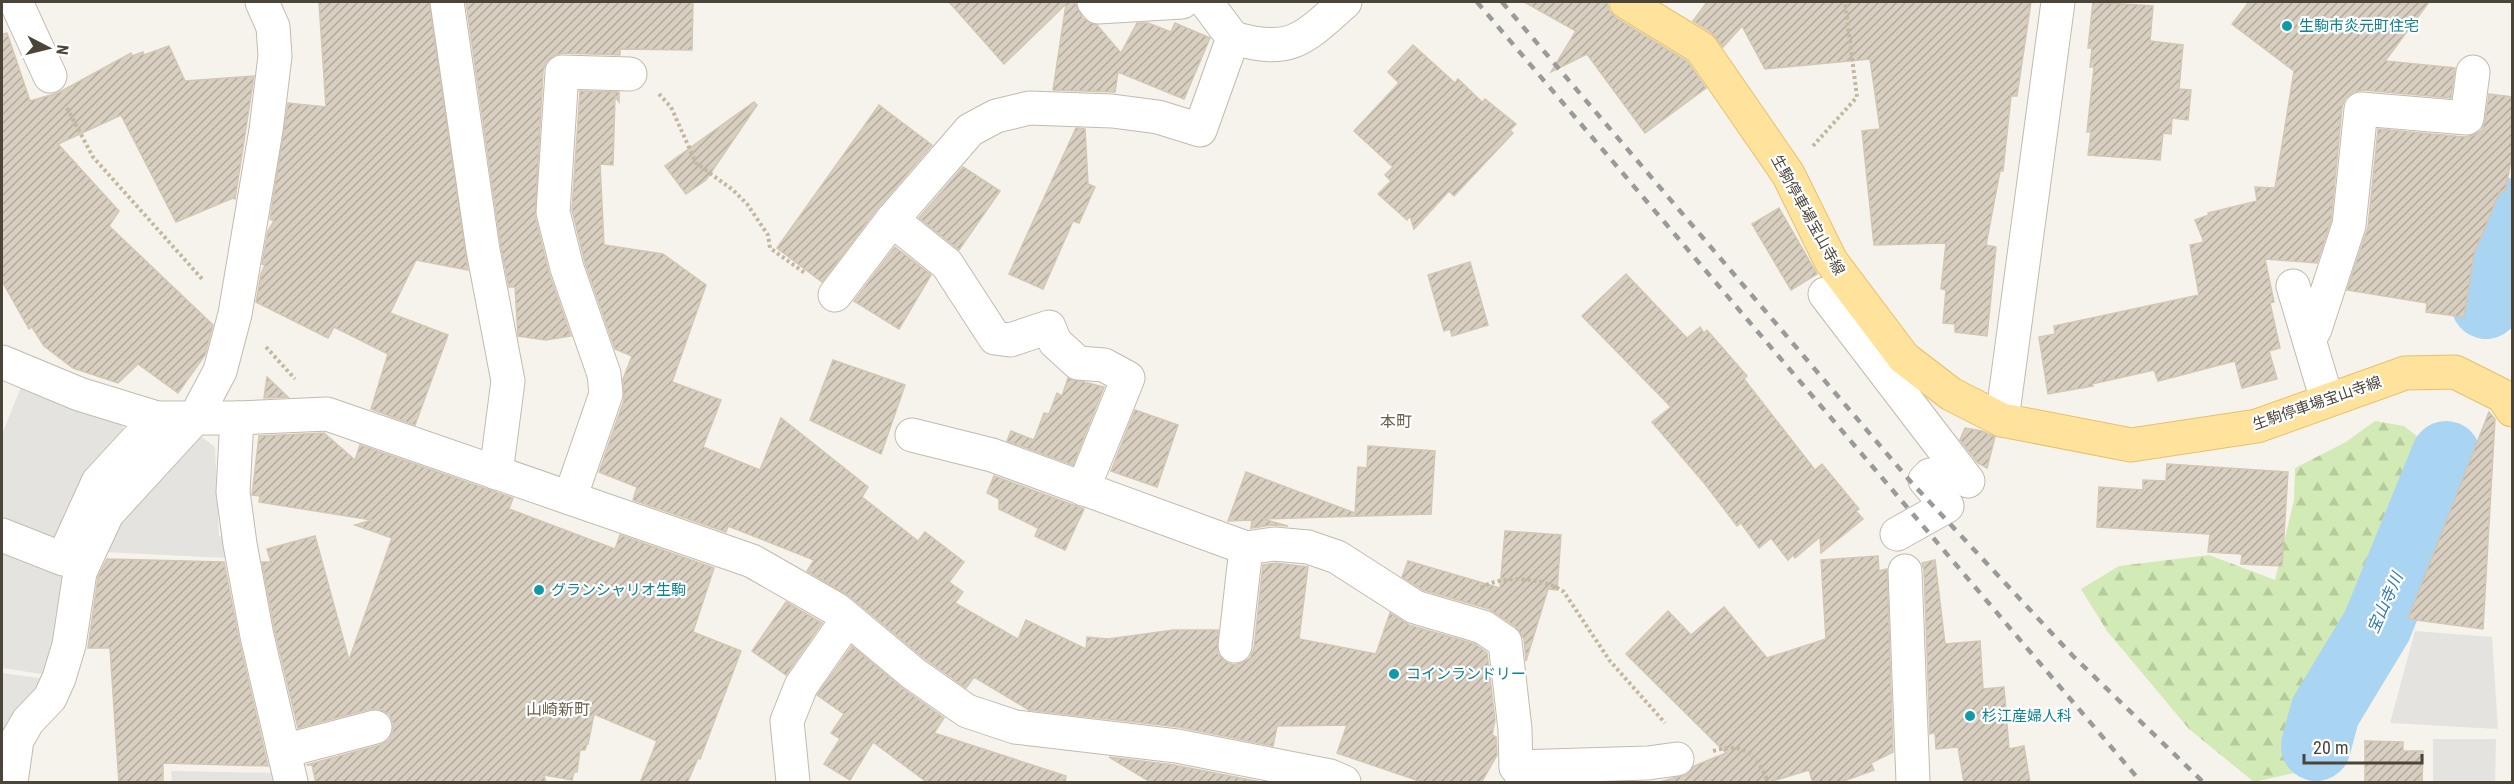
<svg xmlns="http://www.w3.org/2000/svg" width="2514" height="784" font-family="'Roboto Condensed','Noto Sans JP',sans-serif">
<defs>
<pattern id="forest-firs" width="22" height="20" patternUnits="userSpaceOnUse" patternTransform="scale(1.5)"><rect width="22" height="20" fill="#d2eab5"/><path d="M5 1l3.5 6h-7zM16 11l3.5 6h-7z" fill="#b6ca9c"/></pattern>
<pattern id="building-hatch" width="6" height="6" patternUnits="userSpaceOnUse" patternTransform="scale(1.5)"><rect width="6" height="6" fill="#d8cfc1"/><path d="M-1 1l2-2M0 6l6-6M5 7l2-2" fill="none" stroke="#b1aa9e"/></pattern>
</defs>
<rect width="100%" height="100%" fill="#f6f3ec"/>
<path fill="url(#forest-firs)" d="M2375 421 2404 426 2433 449 2422 499 2387 582 2370 704 2316 768 2254 782 2189 729 2107 631 2081 589 2119 566 2209 555 2275 580 2294 500 2295 468 2346 442Z"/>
<g fill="#e5e3e0">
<path d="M2512 268V327L2493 326Z"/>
<path d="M22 385 122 424 124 434 79 487 65 511 56 541 2 522V434Z"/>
<path d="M192 430 215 447 219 536 226 537 227 558 103 552 116 516Z"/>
<path d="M2 549 71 575 48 675 2 668Z"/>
<path d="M2415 631 2492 637 2498 729 2390 723Z"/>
<path d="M2 673 47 679 2 782Z"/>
<path d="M2433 739H2496L2495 782H2433Z"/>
<path d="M171 771 274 773 277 782H172Z"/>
</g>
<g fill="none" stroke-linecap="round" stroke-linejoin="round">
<g stroke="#a9d4f2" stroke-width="70">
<path d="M2486 304 2507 225 2512 213"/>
<path d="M2316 746 2325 712 2377 626 2446 456"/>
</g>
</g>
<g fill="url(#building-hatch)" stroke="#d3c7b4" stroke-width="1.5">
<path d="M319 2H429L468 270 416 260 390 313 448 335 415 425 371 409 388 354 334 327 328 338 256 302 261 274 265 265 262 264 268 231 274 221 270 219 288 103 326 107Z"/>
<path d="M466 2H693L692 50 620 49V55L562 53 553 56 546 62 543 71 535 216 549 273 571 336 546 340 518 336 515 287H509L501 247Z"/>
<path d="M949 2H1075L1083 19 1097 25 1121 53 1137 23H1148L1171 32 1175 23 1210 38 1184 99 1118 72 1115 92 1053 90 1066 4 1004 64Z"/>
<path d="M1524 2H1607L1609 10 1616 18 1688 62 1706 88 1645 133 1587 54 1551 72 1576 31Z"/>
<path d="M1707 2H2031L2017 96H2011L2003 171H2000L1986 245 1996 247 1987 336 1955 332V324L1943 323 1946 290 1941 289 1946 243 1874 245 1862 131 1880 129 1870 59 1765 69 1742 26 1723 47 1711 32 1693 21Z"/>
<path d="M2093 2 2153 6 2150 41 2183 45 2179 89 2191 90 2188 120 2172 118 2171 134 2163 133 2160 160 2088 155 2091 132H2087L2094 67H2090L2092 48H2088Z"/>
<path d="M2249 2H2429L2385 61 2455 68 2451 98 2363 90 2353 92 2345 99 2342 107 2331 221 2317 263 2265 259 2274 302 2270 303 2280 348 2269 351 2277 379 2242 388 2235 361 2158 381 2154 370 2092 384 2093 386 2048 394 2039 337 2055 334 2054 326 2199 295 2190 245 2204 242 2195 220 2209 215 2208 213 2257 201 2255 187 2275 188 2294 71 2232 24Z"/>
<path d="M7 33 30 101 58 93 131 53 132 56 143 52 144 55 169 46 185 81 254 76 235 199 233 198 176 222 121 115 58 144 119 211 109 226 213 325 205 355 178 393 138 364 118 383 73 368 44 346 32 327 29 329 2 281V34Z"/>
<path d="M1413 45 1455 83 1458 79 1482 102 1485 99 1516 124 1510 130 1513 133 1454 196 1449 191 1414 229 1410 216 1407 220 1378 194 1391 181 1385 175 1393 167 1354 131 1399 83 1388 72Z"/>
<path d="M580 91 619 92V102L615 96 613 165 600 164 604 245 663 254 706 285 672 382 721 400 703 447 760 470 781 418 868 487 862 497 918 541 925 532 964 562 949 582 963 592 955 603 1018 639 1026 620 1086 649 1087 637 1108 639 1174 630H1218V654L1224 661 1233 665 1242 663 1250 658 1254 648 1263 565 1275 563 1308 567 1299 639 1376 654 1390 613 1409 625 1475 644 1487 653 1495 720 1492 735 1496 737 1497 755 1481 783H1425L1337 753 1347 725 1277 726 1273 746 1179 727 1029 710 974 677 966 688 925 659 848 595 807 571 814 560 728 526 726 532 633 500 637 487 599 472 624 400 623 379 632 356 615 349 585 263 572 210Z"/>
<path d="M2489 94 2512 97V155L2505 192 2500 191 2474 254 2464 317 2426 312 2427 303 2347 290 2368 227 2378 129 2465 137 2474 135 2482 130 2485 121Z"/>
<path d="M754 102 757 105 706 180 686 194 665 166Z"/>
<path d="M879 105 932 145 877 209 822 282 777 248Z"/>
<path d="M1076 128 1085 129 1088 184 1095 187 1079 223 1073 221 1043 289 1009 274Z"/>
<path d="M963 167 1000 191 959 250 919 218Z"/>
<path d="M1779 208 1817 274 1791 290 1752 224Z"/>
<path d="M895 247 931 275 899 329 854 301Z"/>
<path d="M1470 262 1488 325 1452 336 1450 329 1444 331 1428 275Z"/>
<path d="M1626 274 1687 338 1700 327 1704 333 1707 330 1747 376 1744 379 1815 470 1822 464 1859 509 1856 511 1863 519 1821 553 1820 537 1795 558 1793 555 1788 560 1771 538 1759 548 1741 523 1737 526 1705 484 1652 422 1671 407 1582 316Z"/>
<path d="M833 360 905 385 881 454 810 420Z"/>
<path d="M267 377 288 397 264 398Z"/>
<path d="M1068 378 1104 387 1073 465 1007 441 1011 431 1034 440 1044 413 1049 414 1057 393 1062 396Z"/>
<path d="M1135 410 1178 425 1157 487 1111 471Z"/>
<path d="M2489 412 2495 419 2483 629 2408 619Z"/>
<path d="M1965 428 1982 431 1995 437 1987 468 1978 463 1960 440Z"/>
<path d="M324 433 355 460 360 445 513 498 509 509 615 549 620 535 714 568 693 632 741 651 700 759 698 758 687 783H640L657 741 594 714 588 744H587L585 750H580L577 772H574L572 780 544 775 546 783H316L312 765H306L380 745 389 740 393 731V723L389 714 379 709H370L298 728 275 632 262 562H271L267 549 315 536 349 660 392 538 355 525 372 520 259 502 260 496 252 495 259 436Z"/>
<path d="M1368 446 1435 451 1431 514 1263 519 1288 526 1272 525 1251 528 1252 520 1228 521 1246 472 1355 513 1358 467 1367 468Z"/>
<path d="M2167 464 2288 472 2282 566 2241 564 2242 554 2208 552 2210 534 2097 527 2099 487 2143 490V480L2166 481Z"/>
<path d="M994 476 1084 509 1065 550 1035 536 1038 528 999 509V499L987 493Z"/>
<path d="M1505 531 1561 535 1557 590 1548 589 1526 661 1524 639 1516 627 1489 609 1423 590 1402 577 1408 561 1500 588Z"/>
<path d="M1878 556 1879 571 1887 569 1893 752 1871 763 1874 770 1838 783H1813L1809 770 1766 783H1656L1688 774 1694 766 1726 753 1626 654 1668 611 1691 635 1724 607 1767 658 1826 639 1821 560Z"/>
<path d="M107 559 224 562 239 640 268 766 163 763V783H119L110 648H88L98 577Z"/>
<path d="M1935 560 1945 644 1980 641 1983 689 2004 687 2009 749 2024 746 2030 783H1964L1958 747 1936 749 1935 732 1930 734 1924 570 1922 563Z"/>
<path d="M786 602 822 623 786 675 752 651Z"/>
<path d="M852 646 902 688 944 718 934 733 1066 776 1065 783H928L873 742 850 780 824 764 840 739 831 733 844 714 817 695Z"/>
<path d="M2365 741 2403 742V751H2423L2422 783H2365Z"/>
<path d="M1109 757 1174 765 1266 783H1152Z"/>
</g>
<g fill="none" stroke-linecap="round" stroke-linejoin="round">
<defs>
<g id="minor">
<path d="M16 2 50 76"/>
<path d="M447 2 483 250 508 381 496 473"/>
<path d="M1094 2 1098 7 1182 2"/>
<path d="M1233 38C1292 55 1303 39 1345 2"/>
<path d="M892 220 947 264 995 338 1010 340 1049 327 1055 342 1078 363 1104 365 1128 378 1083 489"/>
<path d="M2293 286 2327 400"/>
<path d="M1825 294 1968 481"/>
<path d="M835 295 892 220 970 130 996 116 1029 108 1112 111 1158 117 1200 130 1233 38 1206 2"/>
<path d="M2310 338 2315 329 2349 225 2361 109 2467 118 2473 72"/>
<path d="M2 362 79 394 157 418H237L327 414 752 561 836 609 914 674 967 711 1015 727 1177 746 1330 776 1344 782"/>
<path d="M237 418 233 492 240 544 257 636 291 782"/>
<path d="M2002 420 2058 2"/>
<path d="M912 435 992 455 1246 548 1274 544 1308 547 1337 557 1415 607 1483 627 1505 642 1515 729 1516 767 1527 782"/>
<path d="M570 498 606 394 604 374 567 268 553 212 562 72 630 74"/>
<path d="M1897 534 1947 506 1925 480 1930 475"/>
<path d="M2 535 63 559 98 482 157 418"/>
<path d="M1905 571 1913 782"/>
<path d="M1235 646 1246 548"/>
<path d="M284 751 375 727"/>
<path d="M1516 767 1648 763 1677 759"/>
<path d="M11 782 17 740 28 721 50 698 59 678 69 645 80 572 107 514 195 418 220 371 235 314 266 130 275 56 273 27 262 2"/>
<path d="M793 782 787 721 801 686 847 620"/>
</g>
<path id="major" d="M1626 2 1701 48 1788 174 1831 261 1904 358 1951 394 2002 420 2131 445 2257 426 2405 373 2455 372 2503 396 2512 410"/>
</defs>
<use href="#minor" stroke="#c2bbae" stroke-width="35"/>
<use href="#major" stroke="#e6c16a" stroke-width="35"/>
<g stroke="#c4b79f" stroke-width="4" stroke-dasharray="3 3" stroke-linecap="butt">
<path d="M659 94 671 107 696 163 733 190 747 204 768 235 770 248 805 273"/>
<path d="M67 108 93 157 203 280"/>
<path d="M1813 146 1857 97 1845 2"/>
<path d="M266 347 295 379"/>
<path d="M1481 588C1502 574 1545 578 1564 592L1610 661 1665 723"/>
<path d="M1713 751C1744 742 1756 753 1768 782"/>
</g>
<use href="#minor" stroke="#fff" stroke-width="33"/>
<use href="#major" stroke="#ffe39c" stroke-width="33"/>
<g stroke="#9a9a9a" stroke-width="4.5" stroke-dasharray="8 8" stroke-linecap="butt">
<path d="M1477 2 2141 782"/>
<path d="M1502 2 1911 482 2073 656 2203 782"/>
</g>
</g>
<g fill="#0f9aa8" stroke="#fff" stroke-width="2">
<circle cx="2287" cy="26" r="6"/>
<circle cx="539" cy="590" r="6"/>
<circle cx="1394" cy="674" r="6"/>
<circle cx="1970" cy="716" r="6"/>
</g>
<g text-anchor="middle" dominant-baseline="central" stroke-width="4.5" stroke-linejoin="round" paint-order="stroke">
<g font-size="15" fill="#0d838f" stroke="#fff" text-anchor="start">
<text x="2299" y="26">生駒市炎元町住宅</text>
<text x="551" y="590">グランシャリオ生駒</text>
<text x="1406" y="674">コインランドリー</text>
<text x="1982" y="716">杉江産婦人科</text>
</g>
<g font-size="15" fill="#4b4439" stroke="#fff">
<text transform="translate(1808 215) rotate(61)">生駒停車場宝山寺線</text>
<text transform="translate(2317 403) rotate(-19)">生駒停車場宝山寺線</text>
</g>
<g font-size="16" fill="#6e6250" stroke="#fff">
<text x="1396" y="421">本町</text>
<text x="558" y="709">山崎新町</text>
</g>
<g font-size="16" font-style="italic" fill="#2e7ab2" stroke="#fff">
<text transform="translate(2385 603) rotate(-66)">宝山寺川</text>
</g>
</g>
<rect width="2514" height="784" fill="none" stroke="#4b4439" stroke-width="6"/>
<g transform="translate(48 48) rotate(97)" stroke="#ffffff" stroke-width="4.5" paint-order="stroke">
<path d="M0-4.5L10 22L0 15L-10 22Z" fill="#4b4439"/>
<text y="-9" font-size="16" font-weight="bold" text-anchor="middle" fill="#4b4439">N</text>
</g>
<path d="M2304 754v9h118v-9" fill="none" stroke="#4b4439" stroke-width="3"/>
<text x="2313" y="754" font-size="18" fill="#4b4439" stroke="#ffffff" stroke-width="4.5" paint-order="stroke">20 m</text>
</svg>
